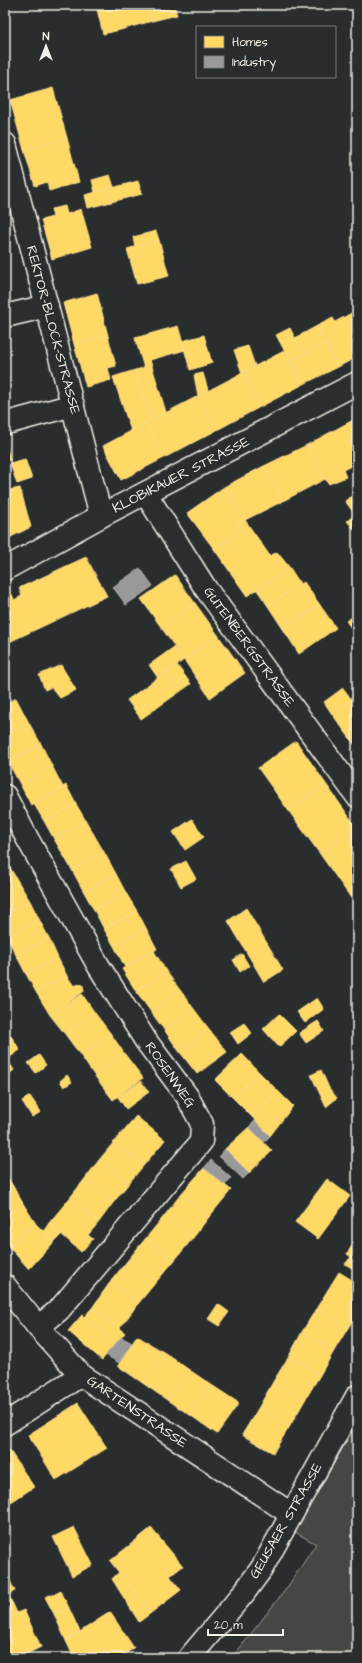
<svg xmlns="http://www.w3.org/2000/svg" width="362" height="1663" font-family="'Architects Daughter',sans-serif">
<rect width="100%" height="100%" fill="#2a2d2e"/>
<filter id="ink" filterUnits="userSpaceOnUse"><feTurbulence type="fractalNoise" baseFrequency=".025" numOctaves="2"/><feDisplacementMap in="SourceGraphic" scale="8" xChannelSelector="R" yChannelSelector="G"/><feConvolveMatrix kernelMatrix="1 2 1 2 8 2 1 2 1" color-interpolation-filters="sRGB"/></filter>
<g filter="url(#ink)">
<path fill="#444645" stroke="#9c9c96" d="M357 1423V1658H232L286 1589 316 1544 295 1532Z"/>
<g fill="#ffd966" stroke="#fce08d">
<path d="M96 5H114L120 30 103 34Z"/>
<path d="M114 5H147L152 21 120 30Z"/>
<path d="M147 5H174L177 15 152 21Z"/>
<path d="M53 88 67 138 24 150 10 100Z"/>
<path d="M67 138 79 182 49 191 47 182 35 186 24 150Z"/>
<path d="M110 175 114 187 95 192 92 180Z"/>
<path d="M138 181 142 194 111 202 108 189Z"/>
<path d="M108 189 111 202 88 208 85 195Z"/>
<path d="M65 206 67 214 81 209 92 247 52 259 41 220 53 217 51 209Z"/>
<path d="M156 231 159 240 135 247 133 237Z"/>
<path d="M159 240 169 276 137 284 127 249Z"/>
<path d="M97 293 108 336 74 344 63 303Z"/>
<path d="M357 310V357L338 367 317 326 333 318 335 322Z"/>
<path d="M178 326 185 350 150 360 166 412 151 420 135 370 144 368 135 338Z"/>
<path d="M317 326 325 343 303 354 295 338Z"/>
<path d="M290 328 303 354 290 361 276 335Z"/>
<path d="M204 335 212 363 190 370 182 341Z"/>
<path d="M108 336 116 366 108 368 111 380 86 387 74 344Z"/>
<path d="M325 343 338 367 302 385 290 361Z"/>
<path d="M248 346 255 366 242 373 234 350Z"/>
<path d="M284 351 302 385 260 407 242 373Z"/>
<path d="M135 370 151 420 131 431 113 377Z"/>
<path d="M203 373 208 390 198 396 194 375Z"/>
<path d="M242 373 260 407 217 430 198 396Z"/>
<path d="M198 396 217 430 164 458 146 423Z"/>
<path d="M357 418V454L342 426Z"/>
<path d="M146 423 164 458 121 480 103 446Z"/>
<path d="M342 426 357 454V463L343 470 346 477 329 484 325 479 307 445Z"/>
<path d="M5 440 10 460 5 461Z"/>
<path d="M307 445 325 479 283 501 264 466Z"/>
<path d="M25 459 32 479 17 484 10 463Z"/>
<path d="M264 466 283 501 245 520 224 487Z"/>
<path d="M224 487 245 520 238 524 242 531 214 549 187 513Z"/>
<path d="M20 488 31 527 5 540V495Z"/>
<path d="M20 488 5 495V491Z"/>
<path d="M356 493 357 510 354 513 345 501Z"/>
<path d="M355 515 357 518V533L347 521Z"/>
<path d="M245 520 270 556 277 552 290 568 247 596 214 549 242 531 238 524Z"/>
<path d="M86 557 107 596 5 644V598L12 594 14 600 22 596 19 588Z"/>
<path d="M290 568 301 585 268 606 257 590Z"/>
<path d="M175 575 195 603 161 627 141 599Z"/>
<path d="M304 582 320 605 283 629 268 606Z"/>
<path d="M195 603 218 635 184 660 161 627Z"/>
<path d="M320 605 336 628 299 654 283 629Z"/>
<path d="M357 614V636L346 621Z"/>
<path d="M218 635 245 673 210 698 184 660Z"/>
<path d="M174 647 184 660 158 678 149 665Z"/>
<path d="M61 665 76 690 60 698 51 687 45 690 39 675Z"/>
<path d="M177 665 191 684 181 691 167 671Z"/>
<path d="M167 671 181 691 141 719 127 700Z"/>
<path d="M343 688 352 700 332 714 324 702Z"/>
<path d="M357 696V748L332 714Z"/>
<path d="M16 698 29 723 5 736V704Z"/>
<path d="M29 723 41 744 8 762 5 756V736Z"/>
<path d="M296 741 326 784 288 810 258 768Z"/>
<path d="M41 744 52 766 20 784 8 762Z"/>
<path d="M52 766 63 787 31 805 20 784Z"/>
<path d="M326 784 357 828 320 854 288 810Z"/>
<path d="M66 785 76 804 44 821 34 804Z"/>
<path d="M76 804 86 821 54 839 44 821Z"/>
<path d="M192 819 204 837 185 850 173 832Z"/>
<path d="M86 821 104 852 72 870 54 839Z"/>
<path d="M357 828V893L351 898 320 854Z"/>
<path d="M104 852 116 874 84 892 72 870Z"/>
<path d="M5 859 9 866 5 868Z"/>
<path d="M186 861 196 879 181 887 171 869Z"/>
<path d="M9 866 19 883 5 891V868Z"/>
<path d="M116 874 126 893 94 910 84 892Z"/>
<path d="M19 883 30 901 5 915V891Z"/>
<path d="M126 893 137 911 104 929 94 910Z"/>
<path d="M357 893V906L351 898Z"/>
<path d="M30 901 39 919 7 937 5 934V915Z"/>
<path d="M246 908 283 970 264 982 228 921Z"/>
<path d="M137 911 146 928 114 946 104 929Z"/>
<path d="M39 919 49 938 16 955 7 937Z"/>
<path d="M146 928 157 949 125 967 114 946Z"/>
<path d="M49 938 58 958 26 974 16 955Z"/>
<path d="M154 951 166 971 136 991 122 969Z"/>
<path d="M242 954 249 966 240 972 233 960Z"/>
<path d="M58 958 67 976 36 992 26 974Z"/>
<path d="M166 971 180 990 151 1012 136 991Z"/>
<path d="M67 976 74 986 79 984 83 985 84 991 50 1015 36 992Z"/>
<path d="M180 990 194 1009 165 1031 151 1012Z"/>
<path d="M82 994 95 1013 65 1034 50 1015Z"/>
<path d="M317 998 324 1009 305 1023 297 1012Z"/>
<path d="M194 1009 209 1029 179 1051 165 1031Z"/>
<path d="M95 1013 111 1034 81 1056 65 1034Z"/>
<path d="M279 1014 296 1031 279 1047 263 1029Z"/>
<path d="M318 1021 324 1031 306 1043 299 1033Z"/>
<path d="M244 1023 252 1033 238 1044 230 1032Z"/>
<path d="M209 1029 227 1052 197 1074 179 1051Z"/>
<path d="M111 1034 124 1053 94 1075 81 1056Z"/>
<path d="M11 1036 20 1050 10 1057 5 1049V1040Z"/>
<path d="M124 1053 143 1078 113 1100 94 1075Z"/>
<path d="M242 1054 260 1073 233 1098 215 1080Z"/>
<path d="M39 1055 46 1065 36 1073 28 1063Z"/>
<path d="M8 1061 14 1070 8 1075 5 1071V1062Z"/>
<path d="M321 1070 329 1088 337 1098 326 1107 311 1075Z"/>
<path d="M260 1073 278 1091 252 1117 233 1098Z"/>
<path d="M67 1075 72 1082 64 1087 60 1081Z"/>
<path d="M141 1081 149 1092 126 1109 118 1097Z"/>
<path d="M278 1091 293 1106 270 1136 252 1117Z"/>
<path d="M30 1096 41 1112 32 1117 22 1101Z"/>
<path d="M136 1116 165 1140 144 1165 114 1142Z"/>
<path d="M249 1127 272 1151 249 1173 225 1149Z"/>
<path d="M114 1142 144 1165 129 1183 99 1160Z"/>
<path d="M99 1160 129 1183 113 1203 84 1180Z"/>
<path d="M204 1168 231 1190 209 1217 181 1194Z"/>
<path d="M5 1173 13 1186 5 1190Z"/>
<path d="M327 1179 350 1196 318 1239 295 1222Z"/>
<path d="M84 1180 113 1203 99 1222 69 1199Z"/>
<path d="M13 1186 24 1205 5 1216V1190Z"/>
<path d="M181 1194 209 1217 193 1238 165 1215Z"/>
<path d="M69 1199 99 1222 88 1235 93 1239 81 1252 49 1223Z"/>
<path d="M24 1205 36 1224 8 1246 5 1241V1216Z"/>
<path d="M165 1215 193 1238 174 1261 146 1238Z"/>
<path d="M49 1223 61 1235 54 1242 43 1232Z"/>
<path d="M36 1224 54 1242 29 1269 8 1246Z"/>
<path d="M357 1237V1271L345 1264 351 1257 347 1254Z"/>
<path d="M146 1238 174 1261 156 1282 128 1260Z"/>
<path d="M128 1260 156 1282 138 1304 111 1281Z"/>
<path d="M339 1272 357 1283V1314L348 1328 316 1309Z"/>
<path d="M111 1281 138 1304 119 1329 92 1308Z"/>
<path d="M218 1304 229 1312 219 1326 208 1319Z"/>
<path d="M92 1308 125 1333 116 1343 84 1317Z"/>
<path d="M316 1309 348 1328 334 1351 302 1332Z"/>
<path d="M82 1315 116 1343 102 1360 68 1331Z"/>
<path d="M302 1332 334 1351 320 1375 289 1356Z"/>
<path d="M137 1336 165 1353 144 1384 118 1366Z"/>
<path d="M165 1353 188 1369 167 1400 144 1384Z"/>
<path d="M289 1356 320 1375 305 1400 273 1382Z"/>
<path d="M188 1369 210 1384 190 1415 167 1400Z"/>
<path d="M273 1382 305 1400 290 1426 259 1407Z"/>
<path d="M210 1384 239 1403 217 1434 190 1415Z"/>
<path d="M78 1403 107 1448 56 1480 28 1435Z"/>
<path d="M259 1407 290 1426 273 1453 242 1435Z"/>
<path d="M6 1445 34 1487 5 1506V1446Z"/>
<path d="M74 1527 93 1565 72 1576 53 1537Z"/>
<path d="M151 1528 183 1566 170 1576 181 1590 151 1613 110 1561Z"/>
<path d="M5 1571 15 1591 5 1596Z"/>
<path d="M119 1572 151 1613 139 1622 112 1579Z"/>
<path d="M61 1591 69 1608 54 1614 45 1597Z"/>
<path d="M8 1595 13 1604 5 1608V1596Z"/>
<path d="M13 1604 17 1613 5 1618V1608Z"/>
<path d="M69 1608 80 1632 66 1641 54 1614Z"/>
<path d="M24 1610 41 1647 18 1658H5V1618Z"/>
<path d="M110 1612 134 1648 119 1658H74L66 1641Z"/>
</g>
<g fill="#999" stroke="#b4b3b1">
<path d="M140 568 153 586 126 605 113 587Z"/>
<path d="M255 1121 270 1136 264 1142 249 1127Z"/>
<path d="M225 1149 249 1173 243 1179 219 1156Z"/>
<path d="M211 1160 231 1178 225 1185 204 1168Z"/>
<path d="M121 1337 132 1343 119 1363 106 1355Z"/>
</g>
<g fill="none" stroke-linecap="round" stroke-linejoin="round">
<defs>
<g id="minor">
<path d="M5 144 101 516"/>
<path d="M5 316 47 306"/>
<path d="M5 421 7 423 73 405"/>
<path d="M146 494 206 589 357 796"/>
<path d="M5 569 101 516 357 383"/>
<path d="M5 796 27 838 98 965 146 1041 187 1096 202 1124 201 1142 59 1310 38 1327"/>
<path d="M5 1286 38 1327 81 1375 291 1514"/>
<path d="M5 1424 81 1375"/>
<path d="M189 1658 243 1594 262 1568 357 1396"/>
</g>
</defs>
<use href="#minor" stroke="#f4f1e8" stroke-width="25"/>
<use href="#minor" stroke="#2a2d2e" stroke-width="22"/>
</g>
</g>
<g text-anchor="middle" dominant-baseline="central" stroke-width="4" stroke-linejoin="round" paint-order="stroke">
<g font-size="14" fill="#f4f1e8" stroke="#2a2d2e">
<text transform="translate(53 330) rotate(75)">REKTOR-BLOCK-STRASSE</text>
<text transform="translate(181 475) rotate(-27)">KLOBIKAUER STRASSE</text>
<text transform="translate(249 647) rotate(54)">GUTENBERGSTRASSE</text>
<text transform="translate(170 1075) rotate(55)">ROSENWEG</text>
<text transform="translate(137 1412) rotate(34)">GARTENSTRASSE</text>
<text transform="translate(286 1521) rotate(-60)">GEUSAER STRASSE</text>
</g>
</g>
<rect width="362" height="1663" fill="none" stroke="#2a2d2e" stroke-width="20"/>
<rect x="10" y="10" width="342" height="1643" fill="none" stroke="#f4f1e8" stroke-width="1.5" filter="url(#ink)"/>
<rect x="196" y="26" width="140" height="52" fill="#2a2d2e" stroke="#7b7b78"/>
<rect x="204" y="36" width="20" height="12" fill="#ffd966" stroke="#7b7b78"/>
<text x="232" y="46" font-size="12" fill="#f4f1e8">Homes</text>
<rect x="204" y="56" width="20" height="12" fill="#999999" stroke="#7b7b78"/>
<text x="232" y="66" font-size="12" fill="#f4f1e8">Industry</text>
<g transform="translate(46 46)" stroke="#2a2d2e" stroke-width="3" paint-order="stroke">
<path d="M0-3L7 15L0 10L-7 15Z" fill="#f4f1e8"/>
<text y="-6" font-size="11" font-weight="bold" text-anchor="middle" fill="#f4f1e8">N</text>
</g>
<path d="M208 1629v6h75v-6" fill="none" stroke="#f4f1e8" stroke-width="2"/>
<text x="214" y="1629" font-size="12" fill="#f4f1e8" stroke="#2a2d2e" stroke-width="3" paint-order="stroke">20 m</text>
</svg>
